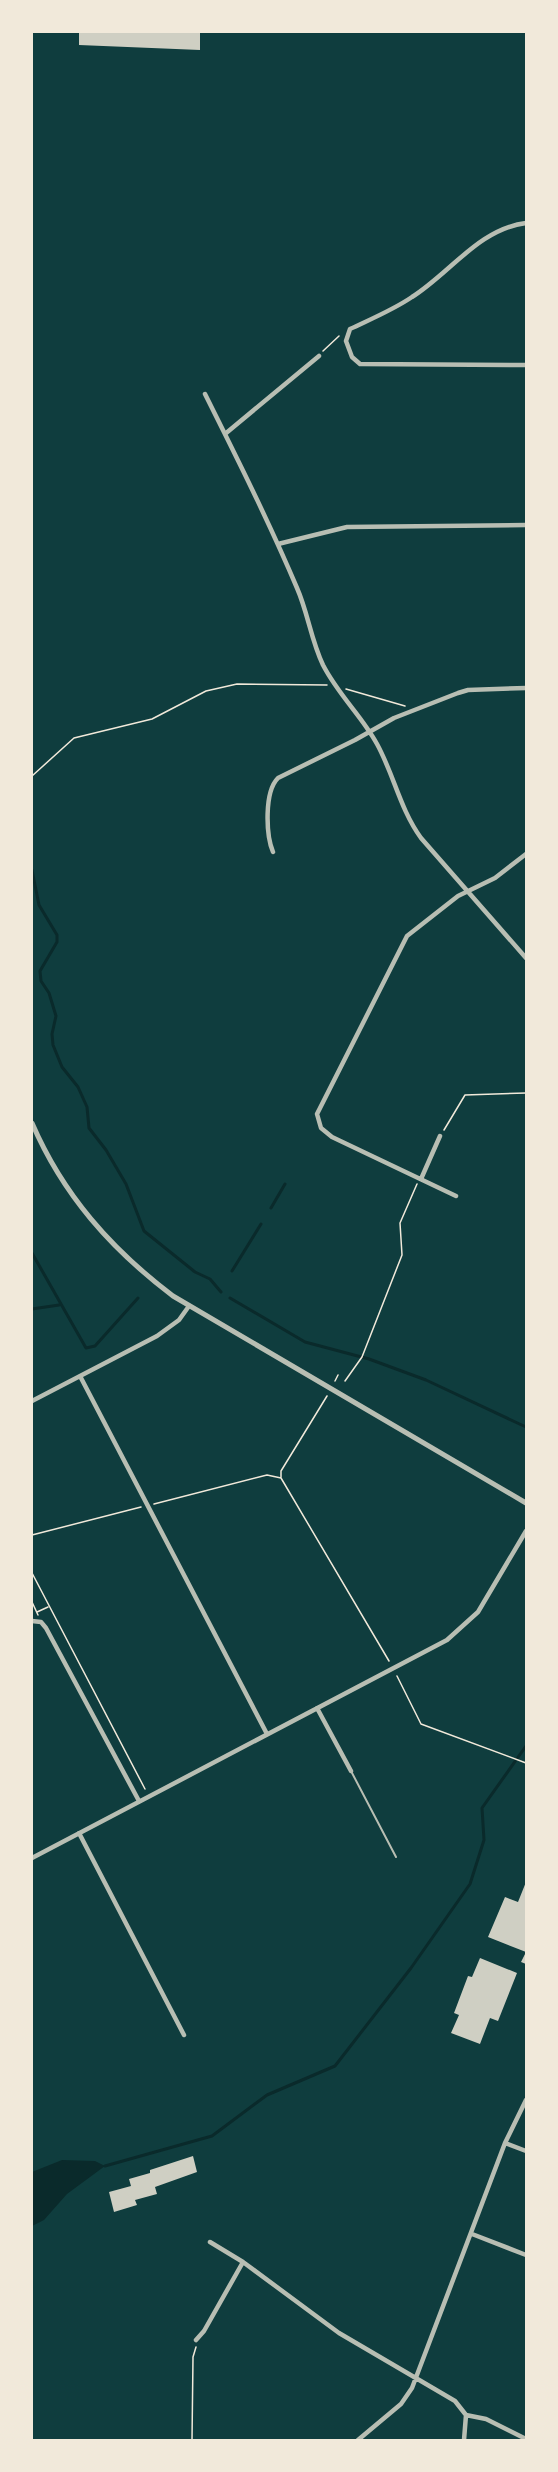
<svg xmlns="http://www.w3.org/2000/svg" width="558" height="2472" font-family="'Varela Round',sans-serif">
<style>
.water{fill:#0a2a2b}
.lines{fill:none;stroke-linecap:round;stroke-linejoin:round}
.stream{stroke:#0a2a2b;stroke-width:3}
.building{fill:#cfcfc3}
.path{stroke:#f1e9da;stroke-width:1.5}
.service{stroke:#b8beb3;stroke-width:2}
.minor{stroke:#b8beb3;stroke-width:4.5}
.tertiary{stroke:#b8beb3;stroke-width:5}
</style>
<rect width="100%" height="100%" fill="#0f3d3e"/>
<!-- water -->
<path class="water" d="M62,2160l33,1 10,5 -38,28 -23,26 -12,6v-54z"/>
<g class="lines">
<!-- stream -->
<path class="stream" d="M32,870l7,35 18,30v7l-17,29 1,10 8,12 7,23 -4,18 1,11 9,22 16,20 9,20 2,21 17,22 20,34 18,47 51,41 15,7 11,13
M271,1208l14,-24
M32,1253l54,95 9,-2 43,-48
M232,1271l29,-47
M230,1298l75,44 64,17 57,21 100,47
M32,1309l27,-4
M105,2166l107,-30 55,-41 68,-29 76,-98 59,-84 14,-44 -2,-32 44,-62"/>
</g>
<!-- building -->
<path class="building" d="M79,32h121v18l-121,-5z
M526,1882v82l-5,-2 5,-10 -38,-15 17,-40 13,5z
M480,1958l37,15 -19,48 -8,-3 -10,26 -29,-11 8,-18 -5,-2 14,-37 4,1z
M193,2156l4,16 -42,15 2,7 -22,6 2,5 -23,7 -5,-20 22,-6 -2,-7 21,-6v-3z"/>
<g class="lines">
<!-- path -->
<path class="path" d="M323,351l16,-15
M346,689l59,17
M32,776l42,-38 78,-19 54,-28 31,-7 90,1
M444,1130l21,-35 61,-2
M335,1381l3,-6
M345,1381l17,-24 40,-102 -2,-32 17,-39
M281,1477v-6l46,-75
M154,1504l113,-29 14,3 108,183
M32,1535l109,-28
M32,1573l113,216
M32,1602l6,13
M37,1612l11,-5
M397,1676l24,48 105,39
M192,2440l1,-83 3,-10"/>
<!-- service -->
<path class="service" d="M351,1771l45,86"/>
<!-- minor -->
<path class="minor" d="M526,223c-47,6 -76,50 -114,74 -19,13 -41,22 -62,32l-4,12 6,16 8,7 166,1
M205,394c32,64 64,128 92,194 11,25 14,52 26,77 16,31 39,51 54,79 17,31 23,65 44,94l105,120
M225,434l94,-78
M278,544l69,-17 179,-2
M273,852c-7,-17 -9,-60 5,-74l77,-38 39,-22 64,-25 10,-3 58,-2
M421,1179l19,-43
M456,1196l-124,-59 -11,-9 -4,-14 90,-178 51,-40 37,-18 31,-24
M80,1376l187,358
M32,1401l125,-65 22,-16 10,-14
M32,1621l9,1 5,6 93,173
M317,1708l34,63
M79,1833l105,202
M32,1858l415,-218 31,-28 48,-81
M505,2143l21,8
M472,2234l54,21
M210,2242l33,20 96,71 116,68 11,14 -2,25
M196,2340l8,-9 39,-69
M466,2415l20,4 40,20
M358,2440l43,-36 11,-16 93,-245 21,-43"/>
<!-- tertiary -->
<path class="tertiary" d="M32,1123c31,72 79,126 141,173l353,207"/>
</g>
<!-- border -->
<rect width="558" height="2472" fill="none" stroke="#f1e9da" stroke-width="66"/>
</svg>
